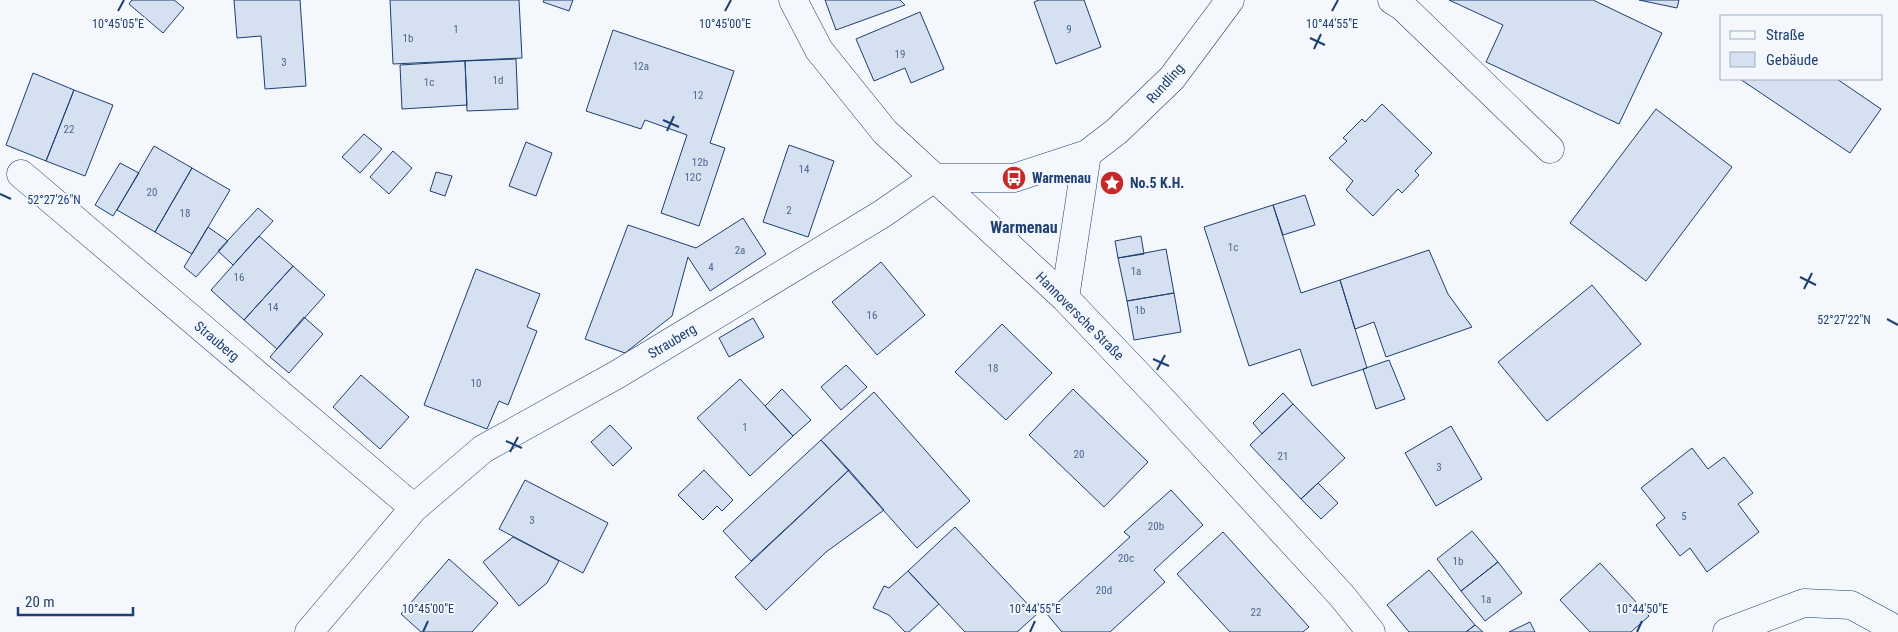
<svg xmlns="http://www.w3.org/2000/svg" width="1898" height="632" font-family="'Roboto Condensed',sans-serif">
<style>
.building{fill:#d5e0f0;stroke:#1d3f73}
.lines{fill:none;stroke-linecap:round;stroke-linejoin:round}
.minor-casing{stroke:#1d3f73;stroke-width:29}
.minor{stroke:#f4f7fb;stroke-width:28}
.ticks{fill:none;stroke:#1d3f73;stroke-width:2}
.labels{text-anchor:middle;dominant-baseline:central;stroke-width:4;stroke-linejoin:round;paint-order:stroke}
.number-label{font-size:11px;fill:#4b6792}
.street-label{font-size:14px;fill:#1d3f73;stroke:#f4f7fb}
.poi-label{font-size:14px;font-weight:bold;fill:#1d3f73;stroke:#f4f7fb;text-anchor:start}
.quarter-label{font-size:16px;font-weight:bold;fill:#1d3f73;stroke:#f4f7fb}
.ticks-label{font-size:12px;text-anchor:middle;fill:#1d3f73;stroke:#f4f7fb;stroke-width:4;stroke-linejoin:round;paint-order:stroke}
</style>
<rect width="100%" height="100%" fill="#f4f7fb"/>
<!-- building -->
<path class="building" d="M132,0h42l10,8 -21,25 -34,-29z
M234,0h66l6,86 -41,3 -4,-53 -24,2z
M390,0h129l3,58 -129,6z
M544,0h29l-4,11 -26,-9z
M825,0h75l5,5 -69,25z
M1039,0h45l17,47 -45,17 -22,-62z
M1449,0h144l69,33 -43,91 -133,-62 17,-37z
M1639,0h40l-2,8z
M920,12l24,57 -33,14 -6,-15 -31,13 -18,-42z
M613,30l121,41 -24,72 15,5 -26,78 -38,-13 26,-78 -42,-15 -4,9 -55,-18z
M516,59l2,50 -51,2 -2,-50z
M465,61l2,44 -65,4 -2,-44z
M33,73l41,17 -28,71 -40,-16z
M1740,79h97l44,30 -31,44z
M74,90l39,15 -28,71 -39,-15z
M1382,104l50,49 -17,18 4,4 -17,18 -4,-4 -25,27 -27,-26 7,-9 -24,-23 18,-17 -4,-3 19,-19 3,3z
M1656,109l76,58 -86,114 -76,-58z
M364,134l18,15 -22,24 -18,-16z
M526,142l26,11 -16,43 -27,-10z
M789,145l45,16 -26,76 -45,-15z
M154,146l38,22 -37,64 -38,-22z
M393,151l19,17 -23,26 -19,-17z
M120,163l19,10 -26,43 -18,-11z
M192,168l38,22 -38,64 -37,-22z
M436,172l16,4 -7,20 -15,-5z
M1305,195l10,30 -32,10 -10,-30z
M1273,205l28,88 39,-13 27,88 -55,18 -12,-37 -51,17 -45,-139z
M258,208l15,13 -40,44 -15,-14z
M743,218l23,36 -56,37 -22,-34 -16,59 -47,37 -40,-14 43,-114 68,23z
M208,227l20,14 -32,36 -12,-10z
M259,236l34,30 -49,54 -33,-30z
M1141,236l3,18 -26,4 -3,-17z
M1166,249l8,44 -47,8 -9,-43z
M1429,250l19,44 24,33 -86,30 -12,-35 -19,7 -15,-49z
M881,262l44,53 -48,40 -45,-53z
M293,266l32,29 -48,54 -33,-29z
M476,269l64,25 -13,33 10,4 -29,74 -9,-4 -12,28 -63,-24z
M1592,285l49,59 -94,77 -49,-59z
M1174,293l7,39 -47,8 -7,-39z
M304,317l19,17 -34,39 -19,-16z
M753,318l11,19 -35,20 -10,-19z
M1002,324l50,49 -46,47 -51,-48z
M1389,360l16,39 -29,10 -13,-40z
M846,365l21,22 -26,23 -20,-23z
M361,375l48,42 -29,32 -47,-42z
M740,379l53,57 -43,40 -53,-58z
M782,389l29,31 -18,16 -28,-30z
M1073,389l75,73 -44,45 -75,-72z
M874,392l96,109 -53,47 -96,-108z
M1283,393l10,11 -31,30 -9,-11z
M1293,404l52,54 -44,41 -51,-54z
M610,425l22,23 -19,18 -22,-24z
M1451,426l31,53 -46,27 -31,-53z
M821,440l28,30 -98,91 -28,-30z
M1692,448l16,21 16,-12 29,36 -15,11 21,28 -52,40 -17,-24 -10,8 -24,-31 9,-7 -24,-30z
M704,470l29,30 -11,11 -5,-5 -14,14 -25,-25z
M849,470l35,40 -58,42 -60,58 -31,-33z
M525,480l83,43 -25,50 -84,-44z
M1318,483l20,20 -17,16 -20,-20z
M1171,490l32,35 -49,45 11,12 -55,50h-48l-16,-19 84,-76 -6,-5z
M955,527l82,87 -20,18h-52l-57,-61z
M1472,531l26,31 -37,29 -24,-32z
M1223,532l86,95 -6,5h-73l-53,-58z
M513,537l46,24 -12,22 -28,23 -36,-44z
M449,559l49,44 -26,29h-51l-20,-18z
M1498,562l24,31 -37,28 -24,-30z
M1600,563l49,53 -18,16h-41l-30,-32z
M1429,570l46,55 -9,7h-57l-22,-27z
M908,571l31,33 -30,28h-4l-16,-17 -16,-7 11,-22 5,2z
M1530,622l5,10h-26z
M1475,625l8,7h-17z"/>
<g class="lines">
<!-- minor casing -->
<g class="minor-casing">
<path id="minor" d="M793,0l26,50 66,82 180,166 99,104 178,194 29,36
M1392,0l11,7 147,142
M21,174l393,334
M1065,298l22,-144
M309,632l105,-124 69,-59 135,-75 264,-160 52,-36h80l73,-24 30,-23 55,-53 58,-78
M1727,632l77,-29 47,2 37,20 8,7"/>
</g>
<!-- minor -->
<use href="#minor" class="minor"/>
</g>
<!-- ticks -->
<path class="ticks" d="M118,11l6,-11M725,11l6,-11M1332,11l6,-11M1310,38l15,7M1314,49l7,-15M663,120l16,7M667,131l7,-15M0,194l11,5M1800,277l16,8M1804,289l8,-16M1887,319l11,6M1153,359l16,7M1157,370l8,-15M506,441l16,7M510,452l8,-15M423,632l5,-11M1030,632l5,-11M1637,632l5,-11"/>
<!-- icons -->
<defs>
<g id="bus-disc" transform="scale(1.25)"><circle r="9.5" fill="#c62828" stroke="#f4f7fb"/><path d="M-5-6H5V4H4V6H2V4H-2V6H-4V4H-5ZM-3.5-4V0h7V-4ZM-3.5 1.2v1.5H-2V1.2ZM2 1.2v1.5H3.5V1.2Z" fill="#fff"/></g>
<g id="sight-disc" transform="scale(1.25)"><circle r="9.5" fill="#c62828" stroke="#f4f7fb"/><path d="M0-6L1.8-2.2L6-1.7L2.9 1.2L3.7 5.4L0 3.3L-3.7 5.4L-2.9 1.2L-6-1.7L-1.8-2.2Z" fill="#fff"/></g>
</defs>
<g fill-rule="evenodd">
<use href="#bus-disc" x="1014" y="178"/>
<use href="#sight-disc" x="1112" y="183"/>
</g>
<g class="labels">
<!-- number labels -->
<g class="number-label">
<text x="456" y="29">1</text>
<text x="1069" y="29">9</text>
<text x="408" y="38">1b</text>
<text x="900" y="54">19</text>
<text x="284" y="62">3</text>
<text x="641" y="66">12a</text>
<text x="498" y="80">1d</text>
<text x="429" y="82">1c</text>
<text x="698" y="95">12</text>
<text x="69" y="129">22</text>
<text x="700" y="162">12b</text>
<text x="804" y="169">14</text>
<text x="693" y="177">12C</text>
<text x="152" y="192">20</text>
<text x="789" y="210">2</text>
<text x="185" y="213">18</text>
<text x="1233" y="247">1c</text>
<text x="740" y="250">2a</text>
<text x="711" y="267">4</text>
<text x="1136" y="271">1a</text>
<text x="239" y="277">16</text>
<text x="273" y="307">14</text>
<text x="1140" y="310">1b</text>
<text x="872" y="315">16</text>
<text x="993" y="368">18</text>
<text x="476" y="383">10</text>
<text x="745" y="427">1</text>
<text x="1079" y="454">20</text>
<text x="1283" y="456">21</text>
<text x="1439" y="467">3</text>
<text x="1684" y="516">5</text>
<text x="532" y="520">3</text>
<text x="1156" y="526">20b</text>
<text x="1126" y="558">20c</text>
<text x="1458" y="561">1b</text>
<text x="1104" y="590">20d</text>
<text x="1486" y="599">1a</text>
<text x="1256" y="612">22</text>
</g>
<!-- street labels -->
<g class="street-label">
<text transform="translate(1165 83) rotate(-48)">Rundling</text>
<text transform="translate(1080 316) rotate(45)">Hannoversche Straße</text>
<text transform="translate(217 341) rotate(40)">Strauberg</text>
<text transform="translate(672 341) rotate(-31)">Strauberg</text>
</g>
<!-- poi labels -->
<g class="poi-label">
<text x="1032" y="178">Warmenau</text>
<text x="1130" y="183">No.5 K.H.</text>
</g>
<!-- quarter labels -->
<g class="quarter-label">
<text x="1024" y="227">Warmenau</text>
</g>
</g>
<g class="ticks-label">
<text x="118" y="28">10°45'05"E</text>
<text x="725" y="28">10°45'00"E</text>
<text x="1332" y="28">10°44'55"E</text>
<text x="54" y="204">52°27'26"N</text>
<text x="1844" y="324">52°27'22"N</text>
<text x="428" y="613">10°45'00"E</text>
<text x="1035" y="613">10°44'55"E</text>
<text x="1642" y="613">10°44'50"E</text>
</g>
<!-- legend -->
<rect x="1720" y="15" width="162" height="65" fill="#f4f7fb" stroke="#9eadc5"/>
<rect x="1730" y="31" width="25" height="8" fill="#f4f7fb" stroke="#9eadc5"/>
<text x="1766" y="40" font-size="15" fill="#1d3f73">Straße</text>
<rect x="1730" y="52" width="25" height="15" fill="#d5e0f0" stroke="#9eadc5"/>
<text x="1766" y="65" font-size="15" fill="#1d3f73">Gebäude</text>
<!-- scale -->
<path d="M18 607v8h115v-8" fill="none" stroke="#1d3f73" stroke-width="2.5"/>
<text x="25" y="607" font-size="15" fill="#1d3f73" stroke="#f4f7fb" stroke-width="4" paint-order="stroke">20 m</text>
</svg>
